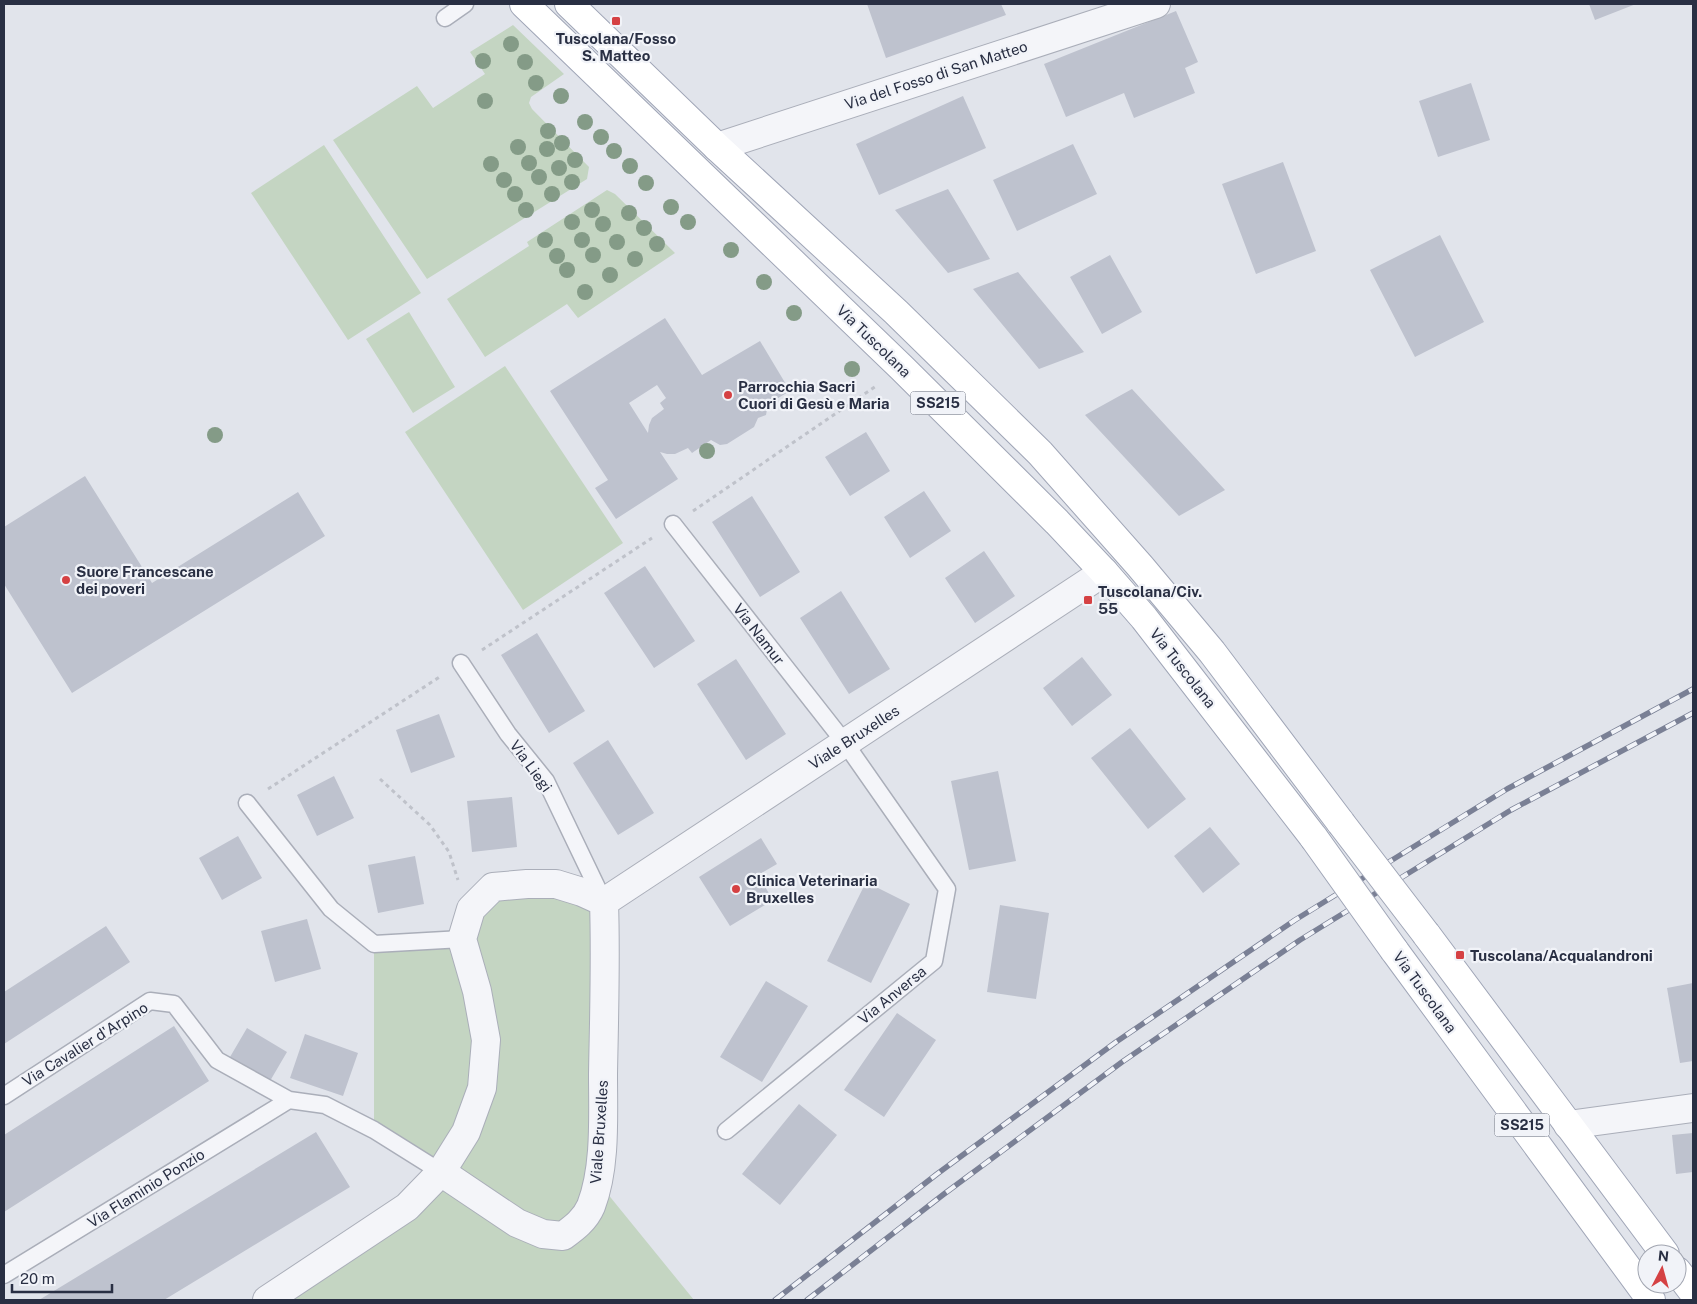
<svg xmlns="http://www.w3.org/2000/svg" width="1697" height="1304" font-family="'Public Sans',sans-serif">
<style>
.green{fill:#c4d5c2}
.building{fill:#bec2ce;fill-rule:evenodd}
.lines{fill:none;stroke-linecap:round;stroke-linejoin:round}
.service-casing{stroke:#aaaeb9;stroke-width:19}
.minor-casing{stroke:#aaaeb9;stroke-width:30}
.primary-casing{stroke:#a0a6b7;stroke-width:30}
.path{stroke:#bfc2ca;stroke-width:3;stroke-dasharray:4 4;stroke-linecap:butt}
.service{stroke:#f4f5f9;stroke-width:16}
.minor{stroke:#f4f5f9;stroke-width:28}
.primary{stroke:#fff;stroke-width:28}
.rail-casing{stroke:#7a8095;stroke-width:5.5}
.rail{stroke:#f1f3f8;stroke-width:4;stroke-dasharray:11;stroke-linecap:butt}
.primary-bridge-casing{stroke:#a0a6b7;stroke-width:30;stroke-linecap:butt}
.primary-bridge{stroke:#fff;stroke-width:28}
.tree{fill:#849b87}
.poi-dot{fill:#d54143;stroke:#f1f3f8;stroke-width:2}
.labels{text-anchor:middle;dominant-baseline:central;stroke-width:4.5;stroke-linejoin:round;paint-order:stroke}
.shield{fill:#f1f3f8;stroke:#656a79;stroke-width:1}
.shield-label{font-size:14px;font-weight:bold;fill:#292f43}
.poi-label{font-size:15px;font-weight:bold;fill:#292f43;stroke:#f1f3f8;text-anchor:start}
.street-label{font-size:15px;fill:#292f43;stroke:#f1f3f8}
</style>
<rect width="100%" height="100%" fill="#e1e4eb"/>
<!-- green -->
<path class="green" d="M513,25l51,49 -33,23 -2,6 3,6 57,58 -2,12 -160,100 -94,-139 84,-54 16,22 52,-34 -15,-22z
M324,145l97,148 -73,47 -97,-147z
M607,190l8,4 60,59 -97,65 -11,-14 -82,53 -38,-58 82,-53 -2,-4z
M409,312l46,75 -42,26 -47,-74z
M505,366l118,177 -100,67 -118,-178z
M493,887l111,15 -6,280 96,118h-427l174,-128 -67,-42v-186l88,-5z"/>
<!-- building -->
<path class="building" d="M867,4h134l5,11 -120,43z
M1589,4h47l-41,16z
M1176,11l22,51 -13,6 10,25 -61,25 -10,-25 -58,24 -22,-53z
M1471,83l19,57 -52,17 -19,-56z
M963,96l23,52 -107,47 -23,-51z
M1073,144l24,50 -80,37 -24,-51z
M1283,162l33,89 -60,23 -34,-90z
M948,189l42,70 -42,14 -53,-63z
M1440,235l44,87 -69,35 -45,-87z
M1110,255l32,57 -40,22 -32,-57z
M1018,272l66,80 -45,17 -66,-80z
M665,318l37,57 58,-34 30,50 -22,13 -2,11 -8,3 -4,9 -27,17 -7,1 -9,-5 -19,13 -4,-5 -13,6h-8l-7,-2 18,27 -62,40 -21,-31 13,-8 -58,-89zM657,385l9,13 -6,5 4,6 -12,9 -3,7 -1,8 -19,-30z
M1132,389l93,101 -46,26 -94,-101z
M866,432l24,39 -40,25 -25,-39z
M85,476l67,107 146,-91 27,44 -253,157 -68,-109v-57z
M924,491l27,40 -41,27 -26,-41z
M752,496l48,76 -40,25 -48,-75z
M984,551l31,45 -40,27 -30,-45z
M645,566l50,75 -41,27 -50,-75z
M841,591l49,78 -41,25 -49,-76z
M537,633l48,78 -36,22 -48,-78z
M1082,657l30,38 -40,31 -29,-38z
M736,659l50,75 -40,26 -49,-76z
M439,714l16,43 -44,16 -15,-43z
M1130,728l56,71 -38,30 -57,-71z
M608,740l46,73 -36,22 -45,-72z
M998,771l18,90 -47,9 -18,-89z
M334,776l20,42 -37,18 -20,-41z
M512,797l5,50 -45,5 -5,-51z
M1210,827l30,37 -37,29 -29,-37z
M238,836l24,42 -40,22 -23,-42z
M761,838l16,26 -19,11 15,25 -43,26 -31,-49z
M415,856l9,48 -46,9 -10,-48z
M866,882l44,22 -39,79 -44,-22z
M1000,905l49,8 -13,86 -49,-7z
M307,919l14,50 -46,13 -14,-51z
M106,926l24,36 -126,82v-52z
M766,981l42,25 -46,76 -42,-25z
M1693,983v78l-13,2 -13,-75z
M897,1013l39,27 -52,77 -40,-27z
M174,1026l35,55 -205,131v-77z
M247,1028l40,24 -17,29 -40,-24z
M305,1034l53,19 -15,43 -53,-18z
M799,1104l38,31 -57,70 -38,-31z
M316,1132l34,55 -186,113h-125z
M1693,1133v39l-17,2 -4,-39z"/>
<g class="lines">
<!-- service casing -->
<g class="service-casing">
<path id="service" d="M445,18l20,-14
M673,524l172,219 102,146 -13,72 -208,170
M461,663l47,71 38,47 58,121
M247,803l84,106 43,35 88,-5
M4,1096l146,-95 24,3 43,56 72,40 36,5 49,25 67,42
M4,1275l285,-175"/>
</g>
<!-- minor casing -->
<g class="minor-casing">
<path id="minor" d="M717,147l439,-143
M604,902l500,-330
M1568,1125l125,-17
M441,1172l76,51 26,11 20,2c11,-8 22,-16 28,-30 15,-39 12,-90 12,-132 1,-57 3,-115 1,-172
M267,1300l140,-93 34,-35 25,-40 16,-44 4,-48 -9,-49 -15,-52 9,-30 22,-22 34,-3h29l26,8 22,10"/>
</g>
<!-- primary casing -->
<g class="primary-casing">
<path id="primary" d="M524,4l378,364 155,154 47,50 40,46 170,220
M569,4l148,143 179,165 144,141 100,113 72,86 129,171
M1426,934l239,320
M1394,950l257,350
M1677,1271l16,21"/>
</g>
<!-- path -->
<path class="path" d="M693,511l183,-125
M482,650l170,-112
M380,779l50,46 19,27 9,28
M268,789l173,-113"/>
<!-- service -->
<use href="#service" class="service"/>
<!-- minor -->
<use href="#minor" class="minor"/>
<!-- primary -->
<use href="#primary" class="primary"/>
<!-- rail casing -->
<g class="rail-casing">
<path id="rail" d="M775,1300l162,-126 179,-132 179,-122 212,-131 186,-100
M807,1300l137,-106 178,-132 178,-122 211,-130 182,-97"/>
</g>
<!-- rail -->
<use href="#rail" class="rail"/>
<!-- primary-bridge casing -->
<g class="primary-bridge-casing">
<path id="primary-bridge" d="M1341,823l85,111
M1314,838l80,112"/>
</g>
<!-- primary-bridge -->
<use href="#primary-bridge" class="primary-bridge"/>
</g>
<!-- trees -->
<g class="tree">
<circle cx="511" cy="44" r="8"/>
<circle cx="483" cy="61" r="8"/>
<circle cx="525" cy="62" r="8"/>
<circle cx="536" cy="83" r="8"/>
<circle cx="561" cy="96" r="8"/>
<circle cx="485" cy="101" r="8"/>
<circle cx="585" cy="122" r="8"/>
<circle cx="548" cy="131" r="8"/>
<circle cx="601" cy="137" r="8"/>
<circle cx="562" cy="143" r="8"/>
<circle cx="518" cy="147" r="8"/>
<circle cx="547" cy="149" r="8"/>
<circle cx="614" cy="151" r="8"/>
<circle cx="575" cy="160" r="8"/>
<circle cx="529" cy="163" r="8"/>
<circle cx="491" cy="164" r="8"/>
<circle cx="630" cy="166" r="8"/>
<circle cx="559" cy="168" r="8"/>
<circle cx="539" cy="177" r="8"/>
<circle cx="504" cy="180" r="8"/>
<circle cx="572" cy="182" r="8"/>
<circle cx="646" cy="183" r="8"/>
<circle cx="515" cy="194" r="8"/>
<circle cx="552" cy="194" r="8"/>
<circle cx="671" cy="207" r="8"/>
<circle cx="526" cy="210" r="8"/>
<circle cx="592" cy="210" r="8"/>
<circle cx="629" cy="213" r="8"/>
<circle cx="572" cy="222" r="8"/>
<circle cx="688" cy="222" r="8"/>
<circle cx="603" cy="224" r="8"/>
<circle cx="644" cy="228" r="8"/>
<circle cx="545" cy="240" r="8"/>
<circle cx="582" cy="240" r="8"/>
<circle cx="617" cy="242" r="8"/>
<circle cx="657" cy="244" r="8"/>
<circle cx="731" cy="250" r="8"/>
<circle cx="593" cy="255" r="8"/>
<circle cx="557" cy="256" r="8"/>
<circle cx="635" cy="259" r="8"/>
<circle cx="567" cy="270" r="8"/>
<circle cx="610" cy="275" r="8"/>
<circle cx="764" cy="282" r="8"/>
<circle cx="585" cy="292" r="8"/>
<circle cx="794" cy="313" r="8"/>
<circle cx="852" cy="369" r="8"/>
<circle cx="215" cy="435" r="8"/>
<circle cx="707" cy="451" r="8"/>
</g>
<!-- markers -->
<g class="poi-dot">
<rect x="611" y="16" width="10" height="10" rx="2.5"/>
<circle cx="728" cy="395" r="5"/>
<circle cx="66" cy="580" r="5"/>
<rect x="1083" y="595" width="10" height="10" rx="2.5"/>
<circle cx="736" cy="889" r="5"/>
<rect x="1455" y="950" width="10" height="10" rx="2.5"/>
</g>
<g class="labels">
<!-- shield labels -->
<g class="shield">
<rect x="910.5" y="391.5" width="55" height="23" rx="4"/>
<rect x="1494.5" y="1113.5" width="55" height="23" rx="4"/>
</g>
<g class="shield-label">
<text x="938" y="403">SS215</text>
<text x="1522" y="1125">SS215</text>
</g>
<!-- poi labels -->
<g class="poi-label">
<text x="616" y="38" text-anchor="middle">Tuscolana/Fosso<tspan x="616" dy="17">S. Matteo</tspan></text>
<text x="738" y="386">Parrocchia Sacri<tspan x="738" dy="17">Cuori di Gesù e Maria</tspan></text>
<text x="76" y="571">Suore Francescane<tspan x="76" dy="17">dei poveri</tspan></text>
<text x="1098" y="591">Tuscolana/Civ.<tspan x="1098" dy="17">55</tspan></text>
<text x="746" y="880">Clinica Veterinaria<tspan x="746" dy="17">Bruxelles</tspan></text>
<text x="1470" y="955">Tuscolana/Acqualandroni</text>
</g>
<!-- street labels -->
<g class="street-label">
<text transform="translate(936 75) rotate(-18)">Via del Fosso di San Matteo</text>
<text transform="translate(874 341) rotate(44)">Via Tuscolana</text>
<text transform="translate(759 634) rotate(52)">Via Namur</text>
<text transform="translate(1183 668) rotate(52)">Via Tuscolana</text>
<text transform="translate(854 737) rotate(-33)">Viale Bruxelles</text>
<text transform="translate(531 766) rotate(54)">Via Liegi</text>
<text transform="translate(1425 992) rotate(54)">Via Tuscolana</text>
<text transform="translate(892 995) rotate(-39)">Via Anversa</text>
<text transform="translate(85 1044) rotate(-32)">Via Cavalier d'Arpino</text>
<text transform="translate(599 1132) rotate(-86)">Viale Bruxelles</text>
<text transform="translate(146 1188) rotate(-32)">Via Flaminio Ponzio</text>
</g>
</g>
<!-- border -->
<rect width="1697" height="1304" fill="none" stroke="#292f43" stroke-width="10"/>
<!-- north arrow -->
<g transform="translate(1662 1269) rotate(6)"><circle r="24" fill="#f1f3f8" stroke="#a1a5b0"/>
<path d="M0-4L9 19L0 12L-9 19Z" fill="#d54143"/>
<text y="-8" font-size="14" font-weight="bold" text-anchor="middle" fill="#292f43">N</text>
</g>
<!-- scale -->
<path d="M12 1284v8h100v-8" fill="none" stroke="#292f43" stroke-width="2.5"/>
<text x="20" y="1284" font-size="15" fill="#292f43" stroke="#f1f3f8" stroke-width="4" paint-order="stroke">20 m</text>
</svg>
